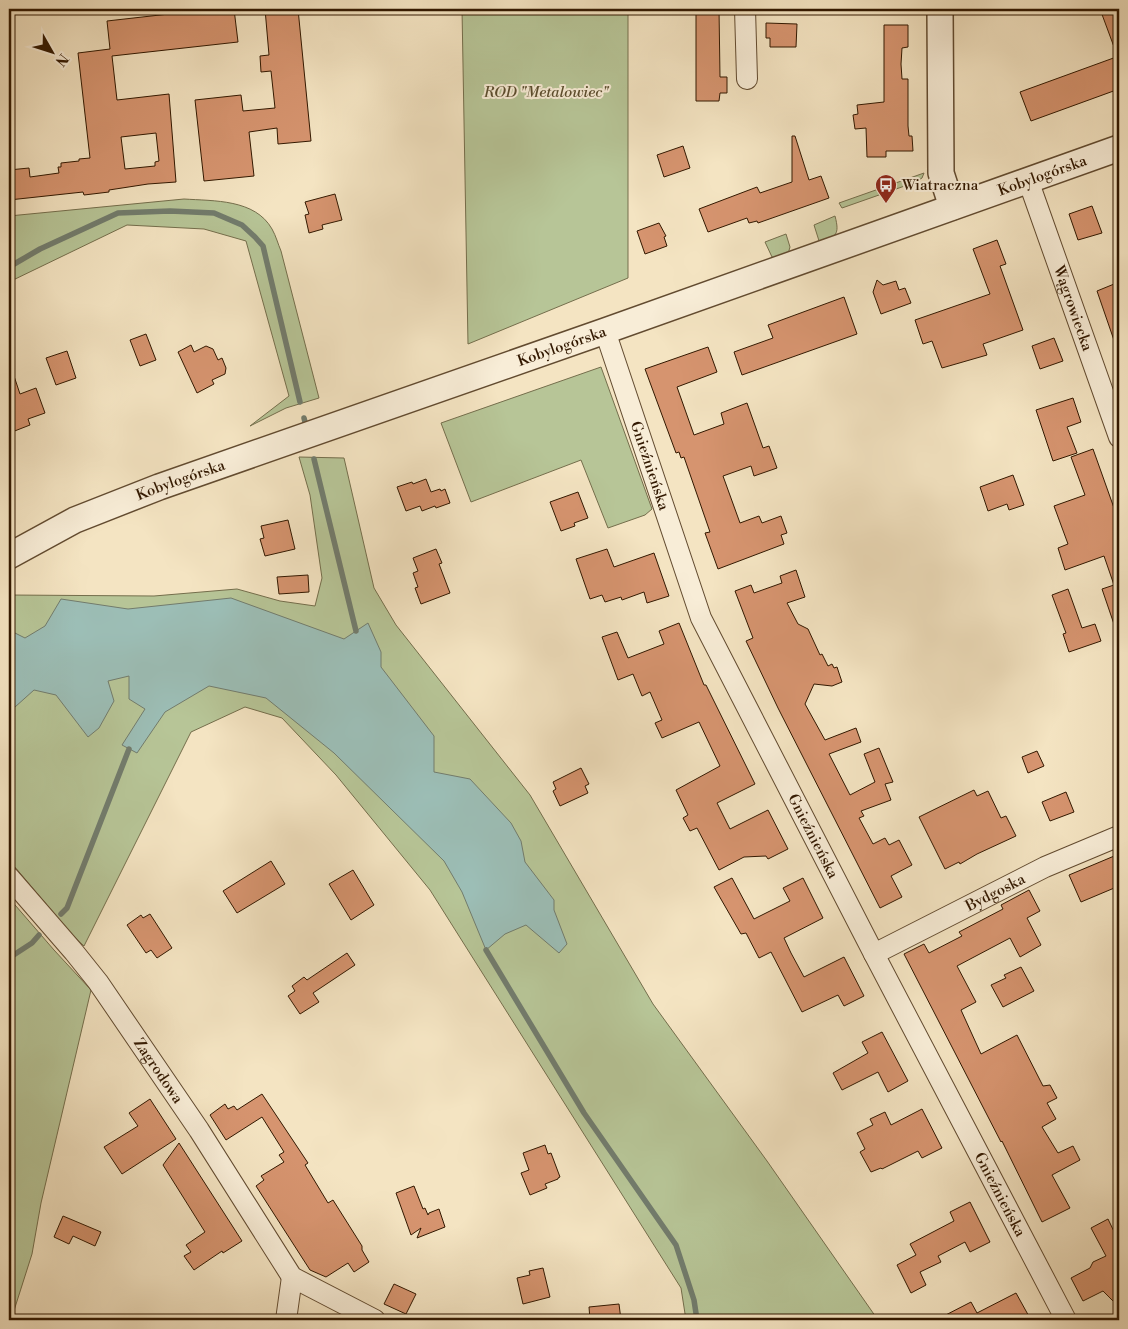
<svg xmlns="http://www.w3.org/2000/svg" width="1128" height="1329" font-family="'Libre Bodoni',serif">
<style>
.green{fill:#b7c597;stroke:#746e4c}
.water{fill:#9cbeb6;stroke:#727c6d}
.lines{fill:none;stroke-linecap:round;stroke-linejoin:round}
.stream{stroke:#727c6d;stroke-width:5.5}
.building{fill:#d6946f;stroke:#321800;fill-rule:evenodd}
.minor-casing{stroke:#624b30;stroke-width:22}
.tertiary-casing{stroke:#624b30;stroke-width:28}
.minor{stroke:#f8edd7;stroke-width:20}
.tertiary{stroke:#f8edd7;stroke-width:25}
.labels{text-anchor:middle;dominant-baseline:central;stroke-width:4;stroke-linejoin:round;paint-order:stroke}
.park-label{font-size:15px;font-style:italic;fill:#5a4c2d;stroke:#f8edd7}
.street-label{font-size:15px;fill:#321800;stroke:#f8edd7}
.poi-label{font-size:15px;fill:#321800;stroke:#f8edd7;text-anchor:start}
</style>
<rect width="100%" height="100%" fill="#f4e4c2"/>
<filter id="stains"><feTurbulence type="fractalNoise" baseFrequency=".004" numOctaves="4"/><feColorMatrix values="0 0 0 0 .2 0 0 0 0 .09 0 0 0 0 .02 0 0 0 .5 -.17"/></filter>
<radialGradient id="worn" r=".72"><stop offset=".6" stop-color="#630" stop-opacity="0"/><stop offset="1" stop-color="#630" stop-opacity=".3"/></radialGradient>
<!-- green -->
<path class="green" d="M462,9h166v269l-160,66z
M924,173l-2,5 -6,4 -74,26 -3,-5z
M184,199c30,2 71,0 88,30 4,7 6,15 9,22l38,147 -33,10 -36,18 39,-30 -43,-155 -42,-12 -77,-4 -118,57v-66z
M835,216c5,19 1,20 -15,28l-6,-19z
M786,234l4,13 -2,7 -13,4 -3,-1 -7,-15z
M601,367l51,142 -7,6 -37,13 -27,-68 -110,42 -30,-79z
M299,457l45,1 30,130 22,37 134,170 123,209 114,157 111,159h-192l-5,-32 -251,-398 -94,-115 -54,-57 -37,-11 -54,25 -107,214 -11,-10 -64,-76v-265l145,1 83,-7 43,12 35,5 7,-28 -12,-83z
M9,898l45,52 37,40 -50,213 -9,51 -21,66h-2z"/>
<!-- water -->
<path class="water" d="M231,598l113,41 24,-16 13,29v15l53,69v36l36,7 41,44 10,18 4,21 29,38v10l13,34 -8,9 -33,-28 -21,9 -19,16 -24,-58 -18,-31 -110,-108 -68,-55 -57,-12 -44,26 -28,41 -15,-8 23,-36 -16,-10v-23l-21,5 6,20 -15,27 -11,9 -32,-42 -22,-5 -19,17 -6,1v-78l16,8 20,-12 16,-27 67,10z"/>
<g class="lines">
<!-- stream -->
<path class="stream" d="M9,267l31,-18 78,-36 52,-2 44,2 28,12 13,12 8,9 37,156
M304,418l1,4
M314,459l42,172
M61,914l6,-6 62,-159
M486,950l98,163 92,132 18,55 3,20
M9,958l23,-15 7,-8"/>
</g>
<!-- building -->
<path class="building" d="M213,9h21l4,33 -126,14 5,44 52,-6 7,88 -28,2 -39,6v2l-25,3 -1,-3 -74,8v-30l20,-2 1,9 29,-4 -1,-6h3v-4l18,-2v-2l11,-1 -12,-105 32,-4 -3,-28zM156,133l3,28 -4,1v4l-30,3 -4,-32z
M265,9h33l13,132 -33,3 -1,-16 -28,4 5,44 -50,5 -9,-81 46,-5 2,16 32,-3 -4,-37 -10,1 -1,-16 9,-1z
M696,9h23l1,68h7v16h-7l-1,8h-23z
M1100,9h19v46h-2z
M766,23l31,1 -1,23h-26v-9h-4z
M884,25h24v22l-6,1 -1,16 1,15h6v47l1,10h3l1,15h-27v6h-19l-1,-29 -11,1 -2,-14 5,-1 -1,-9 27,-3z
M1119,56v33l-88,32 -11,-29z
M792,136h3l14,44 12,-4 8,22 -71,25 -1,-2 -8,2 -2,-5 -39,14 -9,-23 58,-22 3,6 32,-11z
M683,146l7,22 -26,9 -7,-22z
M335,194l7,26 -20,5 1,4 -14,4 -4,-18 4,-1 -4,-12z
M1092,206l10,27 -24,7 -9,-26z
M659,223l7,13 -2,1 3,9 -22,8 -8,-23z
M997,240l9,24 -6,2 23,64 -40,14 4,11 -45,13 -10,-27 -9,3 -8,-24 75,-26 -17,-45z
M877,280l6,5 13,-4 3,9 6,-2 6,15 -30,11 -8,-22z
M1119,282v67h-2l-20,-58z
M844,297l13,37 -115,41 -8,-23 39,-14 -5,-13z
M146,334l10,26 -16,6 -10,-26z
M1054,338l9,23 -23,8 -8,-23z
M191,345l3,7 12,-6 7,3 5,11 4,-2 4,10 -1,6 -13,6 2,4 -17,9 -19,-41z
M708,347l9,25 -40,15 17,48 30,-11 -3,-11 26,-10 16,45 6,-2 8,22 -23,8 -3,-10 -28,10 17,47 19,-7 3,7 19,-7 6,17 -6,2 3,9 -66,25 -13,-36 5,-1 -26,-75 -3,1 -2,-6 -3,1 -31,-84z
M67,351l9,27 -20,7 -10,-27z
M11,367l9,27 16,-6 9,25 -17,6 2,6 -18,7 -3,-9v-55z
M1073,398l8,24 -14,5 10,26 -24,8 -17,-51z
M1093,449l26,73v111h-2l-15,-44 12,-4 -10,-29 -39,14 -7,-22 10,-4 -14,-38 31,-11 -14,-38z
M1013,475l11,30 -15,5 -2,-6 -19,7 -8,-24z
M426,479l5,13 9,-3 1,2 4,-2 5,14 -14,5 -1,-2 -13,5 -2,-5 -14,5 -9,-24 15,-5 1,2z
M578,492l10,26 -14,5 1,3 -14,5 -11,-29z
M288,520l7,29 -30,7 -5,-17 4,-1 -3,-12z
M436,549l6,14 -3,1 11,29 -29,11 -6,-16 3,-1 -5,-14 5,-2 -5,-13z
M607,549l7,18 40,-14 15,43 -22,7 -3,-11 -22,8 -1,-3 -16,5 -3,-7 -12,4 -14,-40z
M796,570l9,27 -18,6 11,21 10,5 12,26 2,-1 6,12 4,-2 2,4 3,-1 5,15 -10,4 -18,-2 -9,20 20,36 31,-12 5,14 -32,12 21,41 25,-13 -11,-28 15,-6 14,34 -8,2 6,16 -30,11 3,5 -5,2 14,26 12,-6 4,7 10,-5 13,25 -21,11 11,21 -22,11 -102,-200 -32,-67 7,-3 -18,-47 16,-6 3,8 28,-10 -2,-7z
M308,575l1,17 -30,2 -2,-17z
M1068,589l14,39 13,-4 6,17 -32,11 -6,-18 3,-1 -14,-38z
M679,623l25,62h2l49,99 -38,19 13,26 38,-19 20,39 -20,10 -2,-3 -22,1 -25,13 -22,-42 -7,3 -7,-13 5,-3 -12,-25 44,-24 -21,-44 -37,16 -7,-15 7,-3 -12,-28 -8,4 -9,-22 -15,6 -16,-43 15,-5 11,26 36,-14 -5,-13z
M1037,751l7,15 -16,7 -6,-16z
M581,768l8,16 -4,2 3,7 -28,13 -7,-15 3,-2 -3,-7z
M974,790l3,6 11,-5 13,27 5,-2 10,20 -39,18 -17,10 -1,-2 -14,7 -26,-52z
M1066,792l8,20 -24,9 -8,-19z
M1119,854v32l-38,16 -12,-27z
M271,861l14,23 -48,29 -14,-22z
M353,870l21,35 -23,15 -22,-36z
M732,878l22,41 36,-18 -7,-13 20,-10 20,40 -39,20 7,15 13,24 40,-20 20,39 -20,10 -6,-11 -36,17 -31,-60 -12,6 -13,-25 -5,1 -27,-47z
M1029,890l11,21 -13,7 14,27 -21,12 -10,-19 -53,28 19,36 -15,8 20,44 36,-19 26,51 7,-1 7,13 -10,5 9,16 -14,8 16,26 15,-7 7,14 -28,15 18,33 -28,14 -40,-81 -1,1 -97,-188 20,-10 5,9 33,-17 -3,-4 44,-23 -2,-4z
M150,914l22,34 -15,10 -6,-8 -5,3 -19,-28 14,-10 2,3z
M347,953l8,12 -42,28 6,9 -19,12 -12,-18 7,-5 -3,-5 12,-9 3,3z
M1021,967l13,24 -31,16 -12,-22 15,-7 -2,-3z
M882,1032l26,49 -20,11 -10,-20 -36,18 -9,-17 35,-20 -6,-11z
M262,1094l46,69 -3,2 23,38 5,-3 29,46v4l7,12 -15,10 -6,-9 -22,14 -16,-7 -54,-84 8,-6 -3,-4 23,-14 -5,-7 5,-3 -22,-35 -36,23 -16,-25 15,-11 3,5 6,-3 3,4z
M150,1099l26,40 -54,35 -18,-27 34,-21 -9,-13z
M922,1109l20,39 -20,10 -4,-7 -36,18 -1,-1 -10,4 -11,-20 5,-3 -8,-16 16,-8 -3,-6 15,-7 6,13z
M179,1143l63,98 -19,12 -1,-2 -28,19 -10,-14 7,-4 -5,-7 19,-13 -42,-67z
M545,1145l3,9 3,-1 9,24 -2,1v1l-13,5 2,4 -17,7 -9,-22 8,-3 -6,-17z
M414,1186l9,23 2,-1 3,7 1,-2 10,-4 6,18 -28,11 4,-10 -10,7 -15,-42z
M970,1202l20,40 -20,10 -5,-10 -27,14 3,6 -21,10 6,13 -15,8 -14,-28 19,-10 -6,-11 44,-23 -4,-9z
M63,1216l38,16 -6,14 -22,-10 -4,8 -15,-7z
M1108,1219l11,23v65l-16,-16 -20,10 -12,-23 19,-10 3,-6 13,-6 -15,-28z
M543,1268l7,29 -27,7 -6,-26 13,-3 -1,-4z
M394,1284l22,10 -10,20 -22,-10z
M1016,1293l15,27h-95l35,-18 6,11z
M619,1304l2,16h-31l-1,-13z"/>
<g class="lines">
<!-- minor casing -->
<g class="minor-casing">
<g id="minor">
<path d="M745,9l2,70"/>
<path id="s1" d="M1028,180l91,257"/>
<path id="s2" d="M605,331l96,287 173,336 192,366"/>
<path id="s3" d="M9,877l65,75 24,30 101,148 93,147 83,43"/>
<path id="s4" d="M874,954l171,-87 74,-31"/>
<path d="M286,1320l6,-43"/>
</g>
</g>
<!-- tertiary casing -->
<g class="tertiary-casing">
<g id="tertiary">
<path d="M940,9l1,164 11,34"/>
<path id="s5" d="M9,556l66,-36 84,-33 446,-156 514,-183"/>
</g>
</g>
<!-- minor -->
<use href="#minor" class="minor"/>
<!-- tertiary -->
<use href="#tertiary" class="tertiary"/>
</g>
<!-- icons -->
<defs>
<g id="bus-pin" transform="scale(1.125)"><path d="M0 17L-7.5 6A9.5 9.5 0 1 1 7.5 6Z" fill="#8f2418" stroke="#f8edd7"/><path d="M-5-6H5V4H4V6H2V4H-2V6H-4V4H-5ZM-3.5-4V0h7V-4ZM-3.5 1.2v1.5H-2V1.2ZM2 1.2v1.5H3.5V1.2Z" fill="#fff"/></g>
</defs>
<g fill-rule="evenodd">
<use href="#bus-pin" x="886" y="185"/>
</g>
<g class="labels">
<!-- park labels -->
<g class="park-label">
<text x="546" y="92">ROD "Metalowiec"</text>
</g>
<!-- street labels -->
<g class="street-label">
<text stroke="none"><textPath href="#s5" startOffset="1102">Kobylogórska</textPath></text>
<text stroke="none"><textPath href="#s1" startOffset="136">Wągrowiecka</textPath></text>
<text stroke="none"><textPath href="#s5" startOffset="592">Kobylogórska</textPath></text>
<text stroke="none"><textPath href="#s2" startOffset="142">Gnieźnieńska</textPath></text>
<text stroke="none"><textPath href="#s5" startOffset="188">Kobylogórska</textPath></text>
<text stroke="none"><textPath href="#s2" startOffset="548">Gnieźnieńska</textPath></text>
<text stroke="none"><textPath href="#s4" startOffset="136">Bydgoska</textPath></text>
<text stroke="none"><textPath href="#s3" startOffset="245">Zagrodowa</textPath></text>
<text stroke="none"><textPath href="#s2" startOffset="952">Gnieźnieńska</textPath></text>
</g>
<!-- poi labels -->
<g class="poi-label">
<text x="902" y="185">Wiatraczna</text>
</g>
</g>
<!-- margin -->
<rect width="1128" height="1329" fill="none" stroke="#f4e4c2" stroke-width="30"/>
<rect x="10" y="10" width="1108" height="1309" fill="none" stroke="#321800" stroke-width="2.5"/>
<rect x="15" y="15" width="1098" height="1299" fill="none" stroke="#321800"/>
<!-- north arrow -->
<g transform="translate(52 52) rotate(129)" stroke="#f8edd7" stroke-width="4" paint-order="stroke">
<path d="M0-4L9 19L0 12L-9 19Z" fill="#321800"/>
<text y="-8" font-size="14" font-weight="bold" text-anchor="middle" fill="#321800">N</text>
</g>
<rect width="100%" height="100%" filter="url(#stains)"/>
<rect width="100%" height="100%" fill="url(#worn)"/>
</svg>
